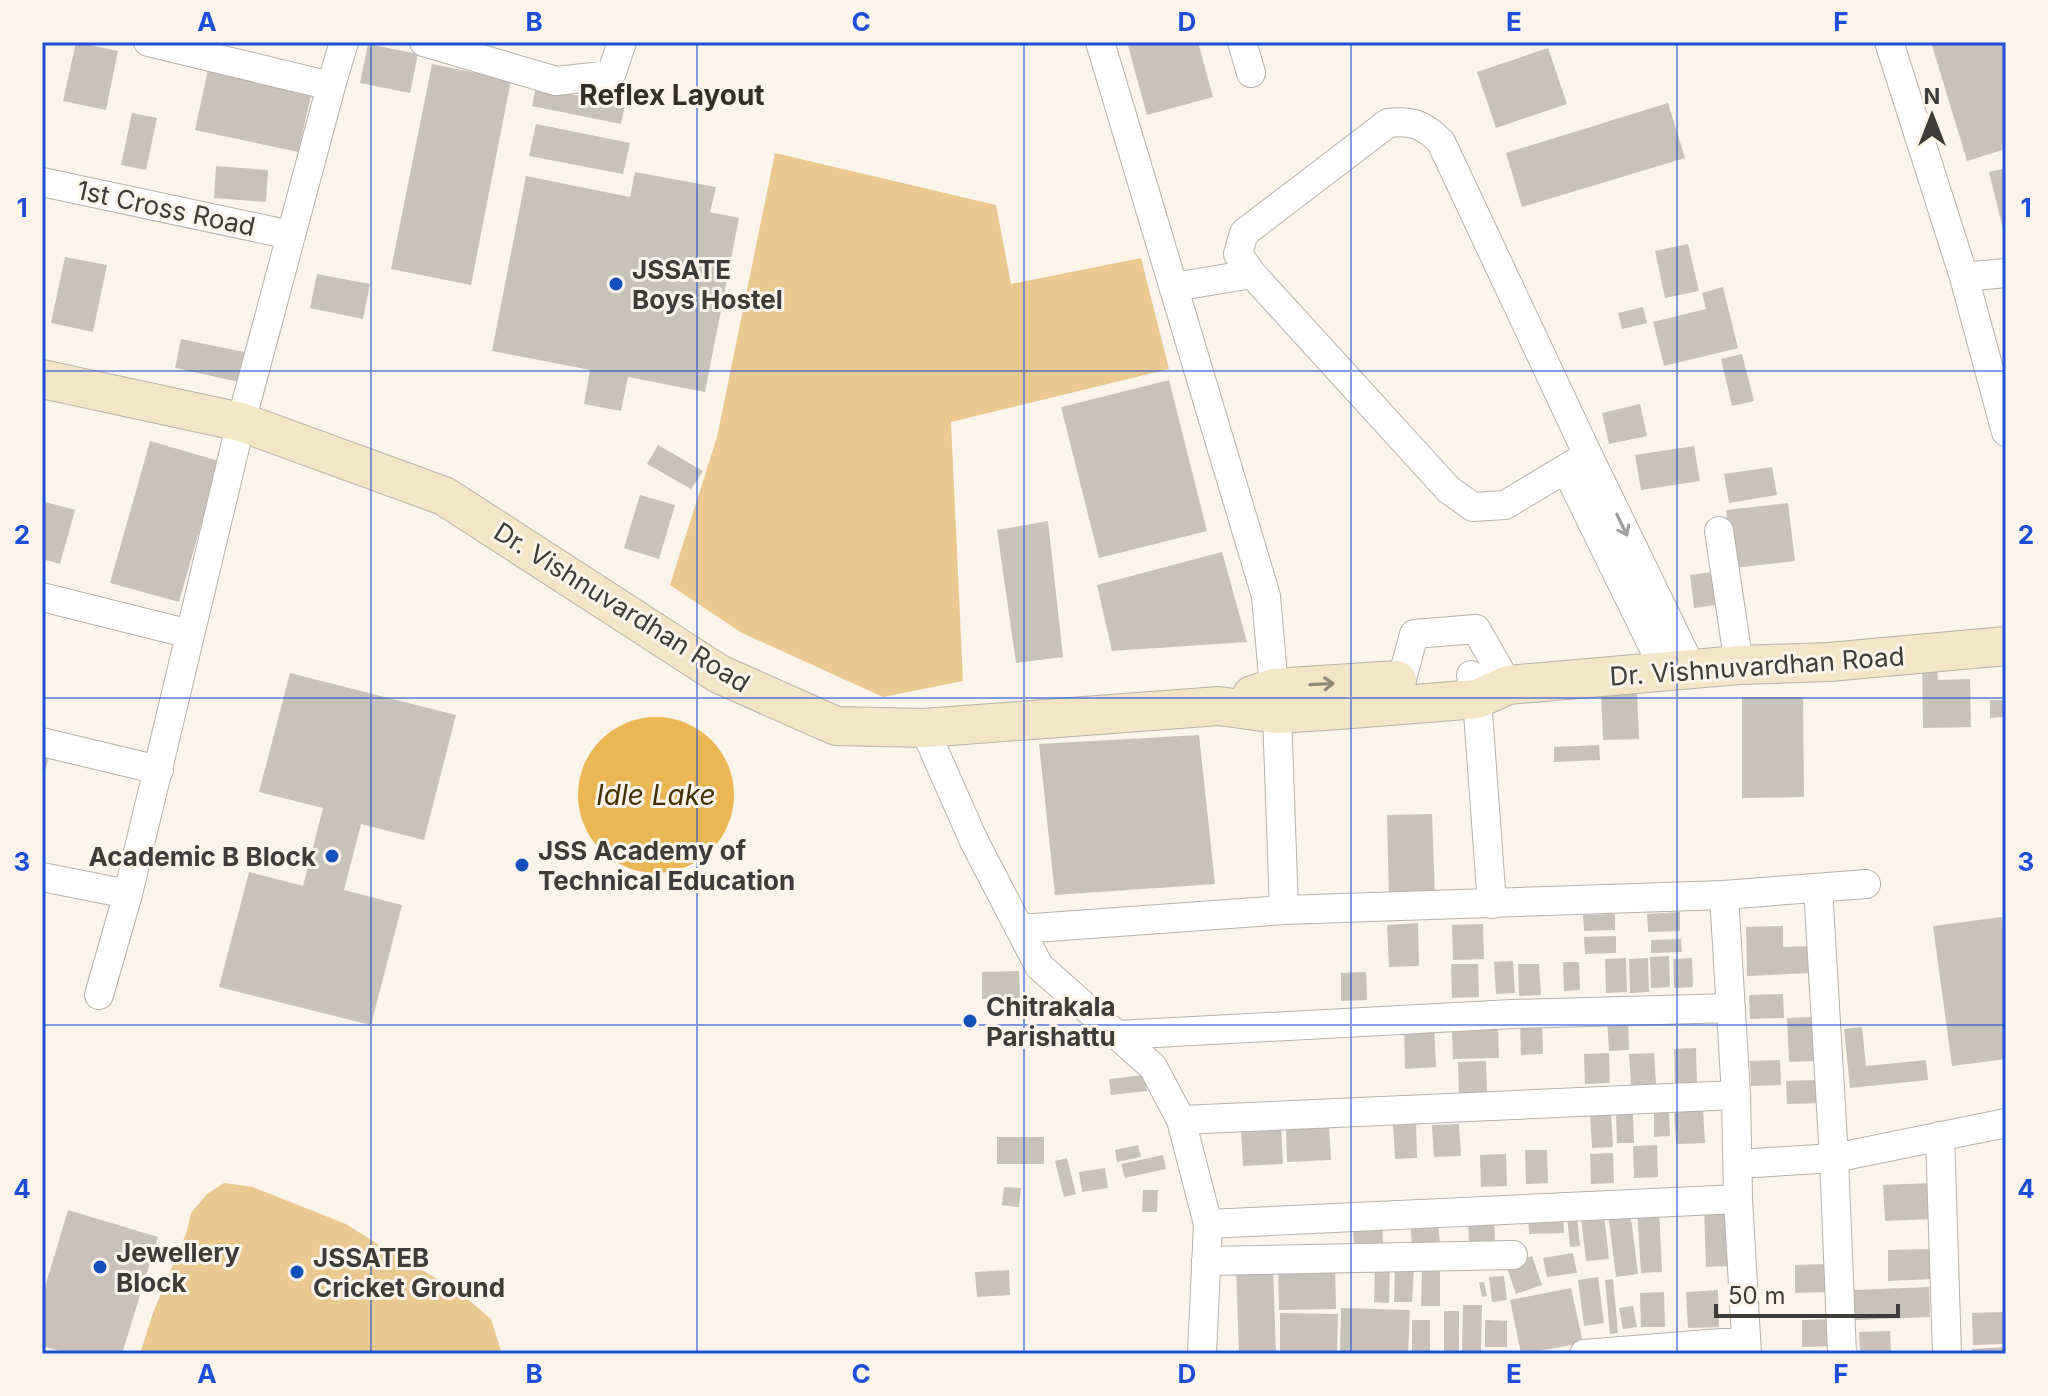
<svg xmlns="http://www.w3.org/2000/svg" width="2048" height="1396" font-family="Inter,sans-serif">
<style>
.green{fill:#eac991}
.forest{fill:#ebb755}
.building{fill:#c8c3ba}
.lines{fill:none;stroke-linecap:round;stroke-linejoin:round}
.street-casing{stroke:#b7b2a9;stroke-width:30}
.secondary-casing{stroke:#b7b2a9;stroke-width:40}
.street{stroke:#fff;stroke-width:28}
.secondary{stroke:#f4e5c7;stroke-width:38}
.oneway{stroke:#9e9e9c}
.oneway2{stroke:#908878}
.grid{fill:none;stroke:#1d4ed8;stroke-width:2;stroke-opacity:0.55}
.poi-dot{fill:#1450bc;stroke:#faf4eb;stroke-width:3}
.labels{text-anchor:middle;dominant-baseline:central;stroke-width:6;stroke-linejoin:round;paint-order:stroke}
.street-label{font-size:26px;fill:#3e3c38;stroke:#faf4eb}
.poi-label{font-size:26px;font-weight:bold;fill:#3e3c38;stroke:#faf4eb;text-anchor:start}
.neighbourhood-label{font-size:28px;font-weight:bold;fill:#332f28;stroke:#faf4eb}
.water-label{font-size:28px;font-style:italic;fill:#442f03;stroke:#faf4eb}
.neatline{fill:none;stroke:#1d4ed8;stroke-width:3}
.grid-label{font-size:26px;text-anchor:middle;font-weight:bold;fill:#1d4ed8}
</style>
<rect width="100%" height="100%" fill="#faf4eb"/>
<!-- green -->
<path class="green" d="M775,153l221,52 15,79 130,-26 28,111 -218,53 12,259 -80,16 -141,-64 -72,-48 47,-148z
M224,1183l29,4 93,37 49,31 62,35 34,29 11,35h-362l13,-41 34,-82 4,-18 16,-19z"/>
<!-- forest -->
<path class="forest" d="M578 795a78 78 0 1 1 156 0a78 78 0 1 1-156 0Z"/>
<!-- building -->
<path class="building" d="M76,42l42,9 -12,59 -43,-9z
M1127,42h71l15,55 -66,18z
M1931,42h75v107l-39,12z
M368,44l50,10 -8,39 -50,-10z
M1548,48l19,56 -71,24 -19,-56z
M432,64l79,16 -40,205 -80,-16z
M209,65l104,22 -15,65 -103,-22z
M536,87l89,18 -4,19 -89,-18z
M1668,103l17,55 -163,49 -16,-54z
M132,113l25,5 -11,52 -25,-5z
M536,124l94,19 -7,31 -94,-18z
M216,166l52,4 -2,32 -52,-4z
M2006,168v69h-1l-16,-65z
M635,172l81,15 -6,25 29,6 -34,174 -77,-15 -7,34 -37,-7 6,-34 -98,-19 34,-175 104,21z
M1688,244l11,47 -34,7 -10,-47z
M65,257l42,8 -14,67 -42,-9z
M317,274l53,10 -7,35 -53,-11z
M1723,287l15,61 -74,18 -11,-44 53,-13 -4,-16z
M1643,307l4,16 -25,6 -4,-16z
M181,339l73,15 -6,30 -73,-16z
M1742,354l12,47 -22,5 -11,-47z
M1169,380l38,151 -108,27 -38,-151z
M1640,404l7,32 -38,8 -7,-31z
M150,441l69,20 -40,141 -69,-19z
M658,445l45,26 -12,18 -44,-25z
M1694,446l6,35 -59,9 -6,-35z
M1772,467l5,28 -48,8 -5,-29z
M640,495l35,10 -16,54 -35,-11z
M42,501l33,9 -15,54 -18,-5z
M1788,503l7,58 -62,7 -7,-58z
M1048,521l15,136 -47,6 -19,-133z
M1222,552l25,90 -135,9 -15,-66z
M1720,571l5,33 -31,4 -4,-33z
M1922,663h15l1,17 32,-1 1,48 -48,1z
M290,673l166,42 -32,125 -63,-16 -17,66 58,15 -31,120 -152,-38 30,-115 54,14 20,-78 -64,-16z
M1637,690l2,49 -36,1 -2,-49z
M1742,697h61l1,100 -62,1z
M1990,700h16v17l-16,1z
M1199,735l16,149 -160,11 -16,-151z
M1599,745l1,15 -46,2v-15z
M42,751l8,3 -7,24h-1z
M1432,814l3,83 -46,2 -2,-84z
M1680,912v19l-32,1 -1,-18z
M1615,914v16l-31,1 -1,-16z
M2002,917l4,30v112l-54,7 -19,-140z
M1418,923l1,43 -30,1 -2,-42z
M1483,924l1,35 -31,1 -1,-35z
M1783,926v21l29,-1 1,27 -66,3 -1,-49z
M1616,936v17l-31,1 -1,-17z
M1681,939l1,13 -31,1v-13z
M1669,956l1,31 -19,1 -1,-31z
M1626,958l1,34 -21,1 -1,-34z
M1648,958l1,34 -19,1 -1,-34z
M1692,958l1,29 -19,1 -1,-29z
M1513,961l2,32 -19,1 -2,-32z
M1563,962h16l1,28 -16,1z
M1451,964h27l1,33 -27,1z
M1518,964h21l2,31 -22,1z
M1019,971l1,27 -38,1v-27z
M1366,972l1,28 -26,1v-28z
M1783,994l1,24 -34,1 -1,-24z
M1628,1017l1,33 -20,1 -2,-33z
M1814,1017l1,44 -26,1 -2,-44z
M1542,1020l1,34 -22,1 -1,-34z
M1434,1024l2,43 -31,2 -1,-44z
M1862,1027l4,39 60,-6 2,20 -78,8 -6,-59z
M1498,1028l1,30 -46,1 -1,-29z
M1696,1048l1,36 -22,1 -1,-36z
M1609,1053l1,30 -25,1 -1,-30z
M1654,1053l2,31 -25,1 -2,-31z
M1780,1060l1,25 -30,1 -1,-25z
M1486,1061l1,33 -28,2 -1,-34z
M1145,1075l2,16 -36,4 -2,-16z
M1818,1080l1,23 -32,1 -1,-23z
M1703,1109l2,34 -29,1 -2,-34z
M1669,1112l1,24 -16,1v-24z
M1611,1113l2,34 -21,1 -2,-34z
M1633,1113l1,30h-17l-1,-29z
M1393,1123h23l1,35 -22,1z
M1459,1124l2,32 -27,1 -2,-32z
M1281,1126l2,38 -40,2 -2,-39z
M1329,1127l2,33 -44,2 -1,-34z
M997,1137h47v27h-47z
M1138,1145l3,12 -24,5 -2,-12z
M1657,1145l1,32 -24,1 -1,-32z
M1525,1150h22l1,33 -22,1z
M1613,1153l1,30 -23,1 -1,-30z
M1506,1154l1,32 -26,1 -1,-32z
M1163,1155l3,14 -41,9 -4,-14z
M1067,1158l9,36 -12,3 -9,-36z
M1105,1168l3,20 -26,4 -3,-20z
M1930,1183l1,36 -46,2 -2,-36z
M1004,1187l17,1 -2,19 -17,-2z
M1143,1190h15l-1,22h-15z
M1704,1205h21l3,61 -22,1z
M1659,1208l3,64 -21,1 -4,-64z
M68,1210l90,27 -36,117h-53l-27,-8v-49z
M1630,1210l8,64 -22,3 -8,-64z
M1494,1214l1,30h-26l-1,-28z
M1604,1214l5,45 -23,2 -5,-44z
M1563,1215l1,18 -35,1 -1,-18z
M1577,1215l3,31 -10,1 -3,-31z
M1438,1218l2,27 -28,1 -2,-27z
M1382,1220l1,26 -29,1 -1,-26z
M1931,1249l1,30 -44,2v-31z
M1573,1253l4,20 -30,4 -4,-19z
M1532,1256l10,29 -26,9 -10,-29z
M1830,1264l1,28 -36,1v-28z
M1278,1265h57l1,44 -57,1z
M1273,1267l3,87h-37l-3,-85z
M1375,1267h15l-1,36 -15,-1z
M1395,1267h19l-2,35h-18z
M1422,1268h18v38h-19z
M1009,1270l1,25 -33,2 -2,-25z
M1504,1276l3,24 -15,2 -3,-25z
M1598,1277l6,46 -20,3 -6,-46z
M1613,1279l5,54 -8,1 -5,-54z
M1479,1282h5l3,14 -5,1z
M1929,1287l1,30 -75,3 -1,-30z
M1571,1288l12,55 -62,11 -11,-54z
M1718,1290l1,37 -31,1 -2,-36z
M1664,1292l1,35h-24l-1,-34z
M1463,1305h19l-1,47h-19z
M1633,1306l4,21 -14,2 -4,-21z
M1341,1308l69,2 -2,44h-68z
M1444,1311h15v42l-15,1z
M2006,1312v32l-33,1 -1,-32z
M1280,1313l58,1 -1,40h-57z
M1834,1319l1,27 -33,1v-27z
M1412,1320h18v32h-18z
M1485,1320l22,1v26h-22z
M1890,1331l1,21 -31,2 -1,-22z
M2006,1347v7h-34v-5z"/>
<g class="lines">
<!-- street casing -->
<g class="street-casing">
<path id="street" d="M148,42l183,44 13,-44
M424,42l132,39 55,-6 11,-33
M1100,42l166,554 8,92
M1242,42l9,31
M1889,42l75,235 42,155
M42,182l249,53
M1964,277l42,-4
M1174,287l78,-13 -14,-20 6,-21 144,-110c25,-3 36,2 53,19l147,313 -83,50 -32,2 -24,-17 -197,-216
M1588,455l104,214
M1566,469l99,202
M1719,531l20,134
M42,597l148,37
M1471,675l6,24 15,205
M1402,679l12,-45 62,-5 32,56
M1277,714l7,196
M924,728l50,113 65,125 114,101 28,53 27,104 -6,130
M42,742l117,28
M42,877l86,17 113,-472 90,-336
M1818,888l16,270 8,196
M1724,895l12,200 2,104 9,155
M1020,929l264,-19 440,-15 142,-11
M99,995l29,-101
M1118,1035l394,-21 219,-6
M1181,1120l555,-25
M1940,1136l7,218
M1738,1164l96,-6 172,-35
M1208,1224l530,-25
M1206,1261l307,-6
M1584,1354l162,-13"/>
</g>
<!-- secondary casing -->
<g class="secondary-casing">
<path id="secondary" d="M42,379l199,43 203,74 275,178 117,52 88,2 295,-22 58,8 62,-4 138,-11 31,-14 231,-20 90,-3 177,-16
M1252,695l22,-7 123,-8"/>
</g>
<!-- street -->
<use href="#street" class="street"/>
<!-- secondary -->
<use href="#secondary" class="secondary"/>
</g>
<!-- one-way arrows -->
<defs><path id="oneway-shaft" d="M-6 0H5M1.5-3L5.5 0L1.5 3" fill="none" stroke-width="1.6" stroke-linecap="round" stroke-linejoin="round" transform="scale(2)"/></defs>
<use class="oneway" href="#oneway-shaft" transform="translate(1622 525) rotate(64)"/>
<use class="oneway2" href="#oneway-shaft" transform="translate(1322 684) rotate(-3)"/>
<!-- grid -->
<path class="grid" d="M371,42v1312M697,42v1312M1024,42v1312M1351,42v1312M1677,42v1312M42,371h1964M42,698h1964M42,1025h1964"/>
<!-- markers -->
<g class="poi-dot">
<circle cx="616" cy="284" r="8"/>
<circle cx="332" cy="856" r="8"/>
<circle cx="522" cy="865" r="8"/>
<circle cx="970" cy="1021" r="8"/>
<circle cx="100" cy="1267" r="8"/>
<circle cx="297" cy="1272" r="8"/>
</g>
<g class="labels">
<!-- street labels -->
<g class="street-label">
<text transform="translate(166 208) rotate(12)">1st Cross Road</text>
<text transform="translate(622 607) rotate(32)">Dr. Vishnuvardhan Road</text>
<text transform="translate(1757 666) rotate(-4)">Dr. Vishnuvardhan Road</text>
</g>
<!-- poi labels -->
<g class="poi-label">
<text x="632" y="269">JSSATE<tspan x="632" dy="30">Boys Hostel</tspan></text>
<text x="538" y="850">JSS Academy of<tspan x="538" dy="30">Technical Education</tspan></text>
<text x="316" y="856" text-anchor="end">Academic B Block</text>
<text x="986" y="1006">Chitrakala<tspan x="986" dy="30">Parishattu</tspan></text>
<text x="116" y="1252">Jewellery<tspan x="116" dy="30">Block</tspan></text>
<text x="313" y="1257">JSSATEB<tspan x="313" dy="30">Cricket Ground</tspan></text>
</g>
<!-- neighbourhood labels -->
<g class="neighbourhood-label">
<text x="672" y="95">Reflex Layout</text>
</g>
<!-- water labels -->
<g class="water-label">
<text x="656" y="795">Idle Lake</text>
</g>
</g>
<!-- border -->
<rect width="2048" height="1396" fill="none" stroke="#faf4eb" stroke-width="88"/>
<!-- north arrow -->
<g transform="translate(1932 116)" stroke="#faf4eb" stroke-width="6" paint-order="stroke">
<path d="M0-6L14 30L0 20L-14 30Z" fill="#3e3c38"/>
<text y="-12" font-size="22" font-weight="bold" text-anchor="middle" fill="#3e3c38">N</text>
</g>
<!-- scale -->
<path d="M1716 1304v12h182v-12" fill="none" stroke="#3e3c38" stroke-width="4"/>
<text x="1728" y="1304" font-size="24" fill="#3e3c38" stroke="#faf4eb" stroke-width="6" paint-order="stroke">50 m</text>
<rect x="44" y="44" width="1960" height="1308" class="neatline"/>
<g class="grid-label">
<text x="207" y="31">A</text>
<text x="534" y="31">B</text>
<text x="861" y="31">C</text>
<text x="1187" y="31">D</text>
<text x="1514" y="31">E</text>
<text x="1841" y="31">F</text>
<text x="22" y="217">1</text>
<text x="2026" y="217">1</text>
<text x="22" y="544">2</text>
<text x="2026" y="544">2</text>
<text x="22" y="871">3</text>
<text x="2026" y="871">3</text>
<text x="22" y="1198">4</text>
<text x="2026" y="1198">4</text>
<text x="207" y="1383">A</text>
<text x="534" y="1383">B</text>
<text x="861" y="1383">C</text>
<text x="1187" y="1383">D</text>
<text x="1514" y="1383">E</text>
<text x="1841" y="1383">F</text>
</g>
</svg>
